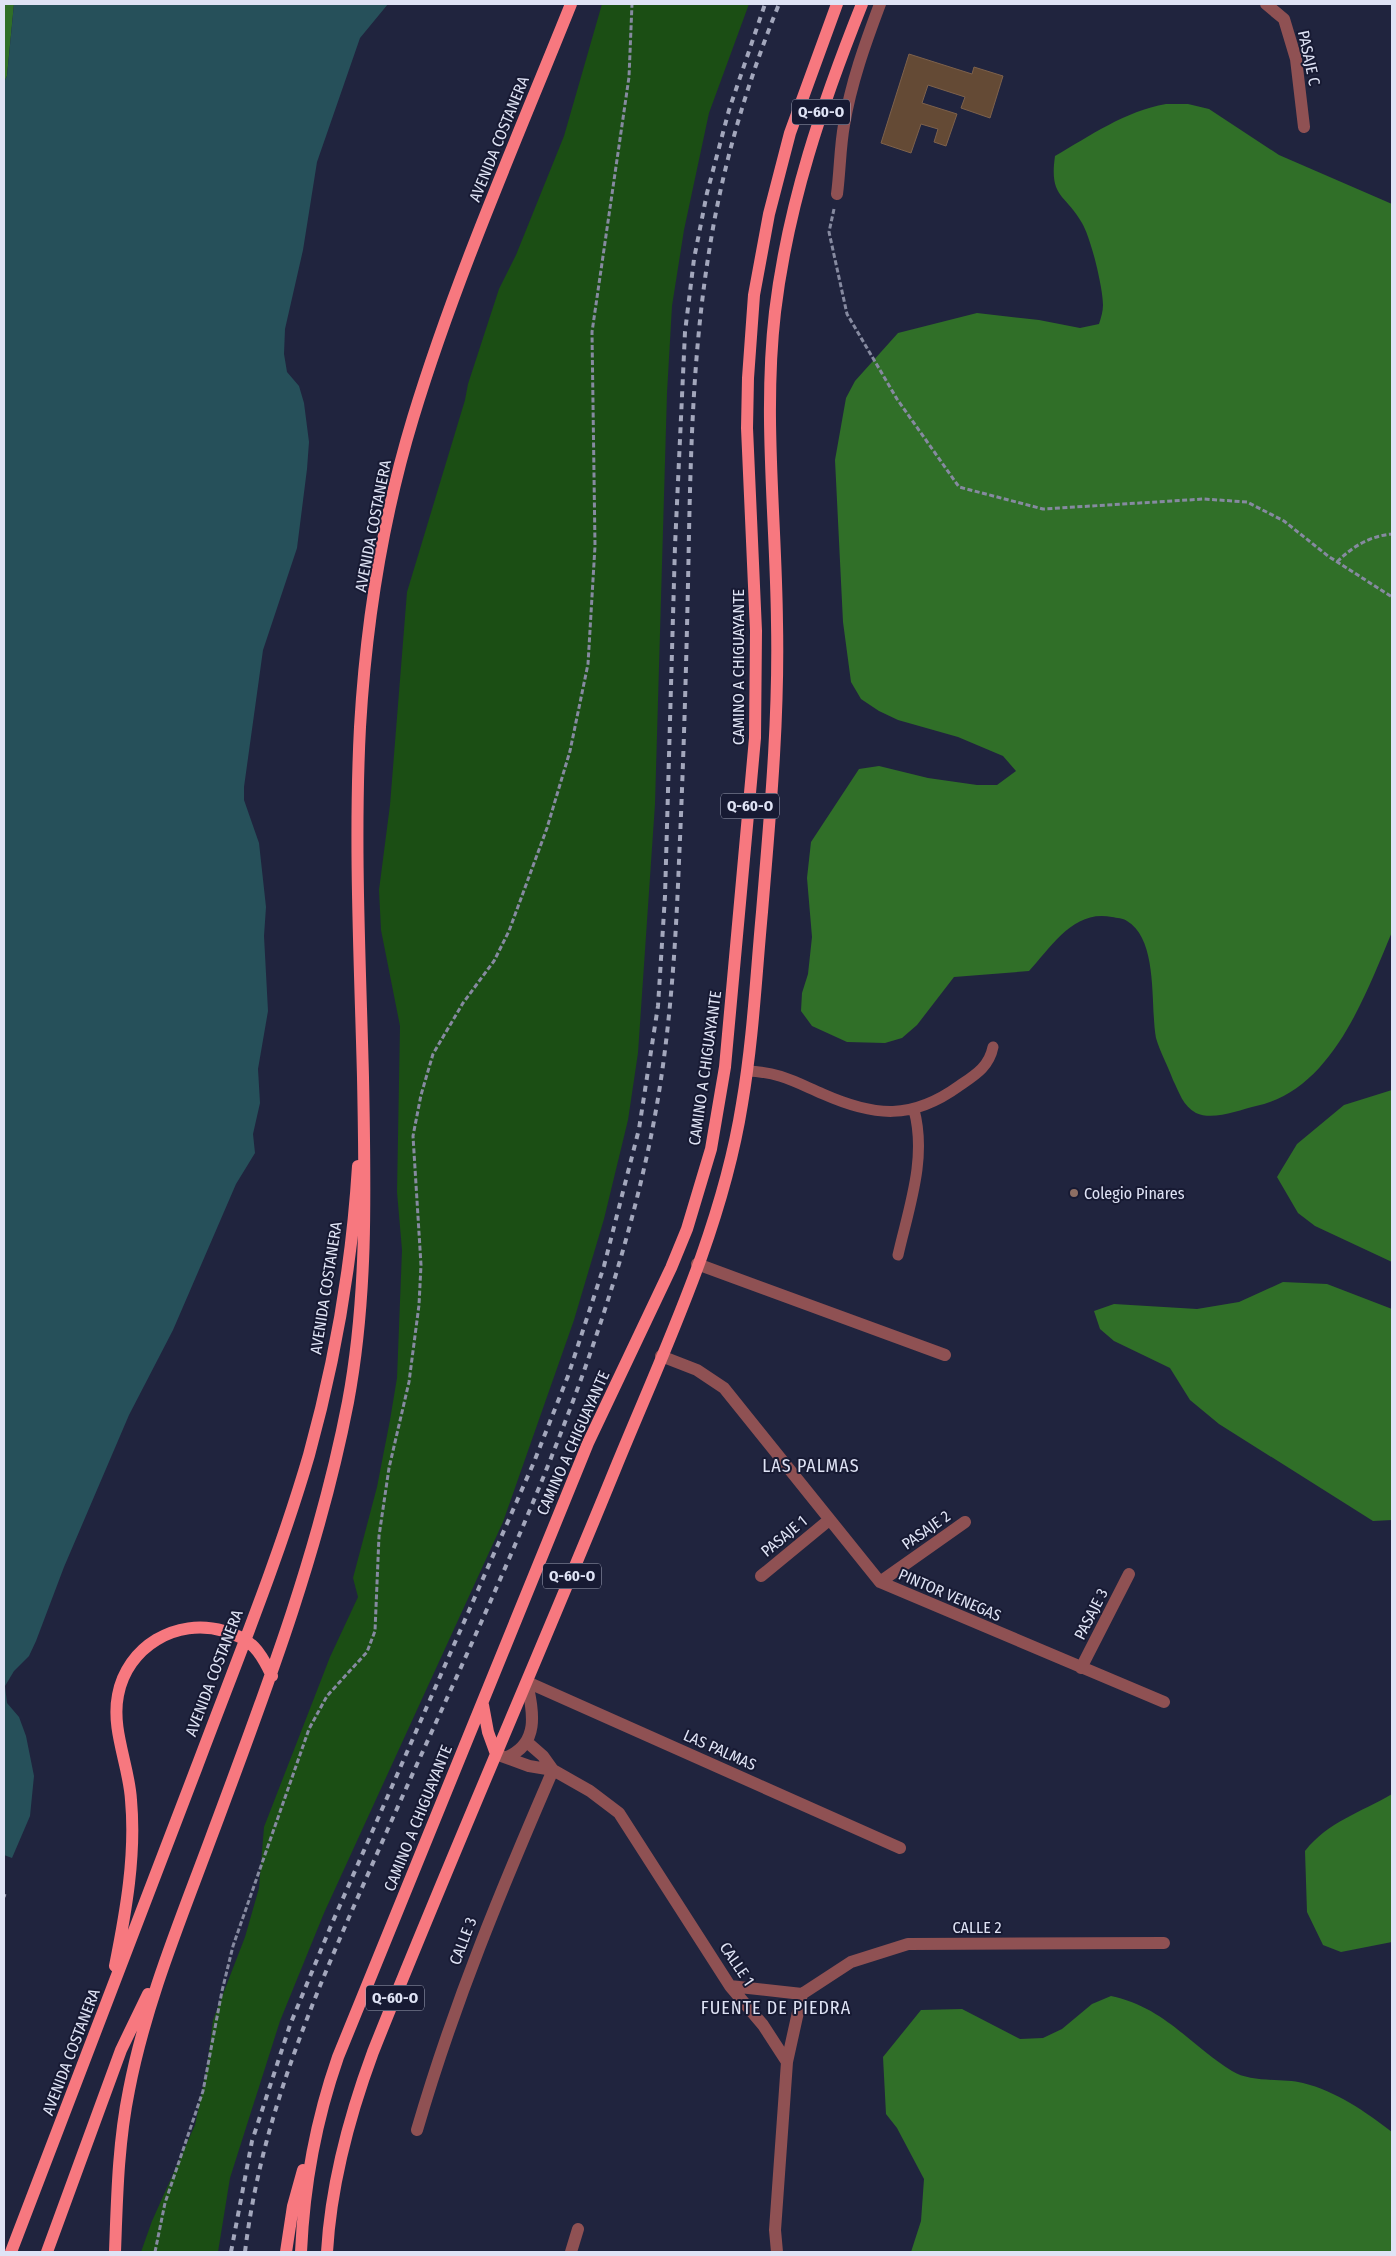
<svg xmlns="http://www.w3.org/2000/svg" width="1396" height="2256" font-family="'Fira Sans Condensed',sans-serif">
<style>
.green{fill:#1b4e14}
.forest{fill:#306f28}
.water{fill:#26505a}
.building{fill:#644a35;stroke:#7d614b}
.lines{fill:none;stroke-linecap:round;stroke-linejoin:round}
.path{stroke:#868aa0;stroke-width:3;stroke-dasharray:5 2.5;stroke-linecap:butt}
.lane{stroke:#8f5153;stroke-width:11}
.street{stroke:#8f5153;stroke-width:12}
.primary{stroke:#f7787f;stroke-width:12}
.rail{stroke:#a3a7bc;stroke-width:4;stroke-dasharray:6 6;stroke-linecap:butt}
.education-dot{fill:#8d6e63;stroke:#171a33;stroke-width:2}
.labels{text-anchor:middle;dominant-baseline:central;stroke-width:4;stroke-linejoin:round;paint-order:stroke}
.shield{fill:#171a33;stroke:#a3a7bb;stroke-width:1}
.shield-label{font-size:15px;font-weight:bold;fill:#dfe3f5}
.street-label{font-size:16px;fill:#dfe3f5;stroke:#171a33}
.poi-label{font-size:16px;fill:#dfe3f5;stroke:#171a33;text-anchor:start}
.neighbourhood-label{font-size:18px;letter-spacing:1px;fill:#dfe3f5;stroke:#171a33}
</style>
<rect width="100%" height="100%" fill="#20243e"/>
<!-- green -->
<path class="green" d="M602,4h147l-40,109 -25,117 -12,76 -5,87 -12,411 -17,249 -10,67 -24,99 -30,101 -71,202 -179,391 -44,108 -50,157 -12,74h-77l11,-31 43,-96 12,-57 6,-48 32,-83 14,-49 5,-61 66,-170 28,-60 -5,-19 24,-91 13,-67 7,-42 5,-128 -5,-58 3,-166 -19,-96 -2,-40 11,-85 17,-213 58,-192 3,-16 31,-95 17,-34 48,-119z"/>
<!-- forest -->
<path class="forest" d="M4,4h10l-7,72 -3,6z
M1166,104h22l21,5 70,46 113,49v728c-27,64 -60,158 -136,174 -17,4 -43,15 -60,7 -13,-7 -17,-21 -23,-33 -5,-14 -13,-28 -17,-42 -6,-32 3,-98 -29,-117 -4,-3 -10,-3 -15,-4 -38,-8 -60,29 -83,54l-75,6 -37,48 -15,13 -17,5 -38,-1 -35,-16 -11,-15 1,-18 6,-19 4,-37 -5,-59 4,-36 48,-73 20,-3 49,12 49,7h20l19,-14 -13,-15 -45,-19 -60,-17 -19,-9 -18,-12 -10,-17 -8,-60 -8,-162 11,-62 9,-17 43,-48 79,-20 62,7 41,8 19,-4c2,-6 4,-13 4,-19 0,-17 -12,-67 -21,-82 -17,-30 -33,-25 -27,-67 35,-20 70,-45 111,-52z
M1392,1090v172l-77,-36 -17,-13 -21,-36 20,-33 47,-39z
M1283,1282l44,2 65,25v211l-19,1 -154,-97 -29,-24 -20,-32 -56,-27 -14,-12 -6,-18 20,-7 83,5 42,-7z
M1392,1794v148l-51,10 -18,-7 -16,-33 -2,-61c24,-30 55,-38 87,-57z
M1111,1996c53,11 79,49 121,75 19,12 51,7 71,12 33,8 63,29 89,49v120h-481l10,-31 3,-42 -27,-51 -11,-14 -3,-57 38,-47 41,-1 58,30 23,-1 19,-9 30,-25z"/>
<!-- water -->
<path class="water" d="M14,4h374l-28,34 -43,124 -14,88 -18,79 -1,25 3,18 12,14 5,17 5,39 -2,27 -10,79 -34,102 -19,137v13l15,43 7,64 -2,29 4,75 -10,58 2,34 -7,31 2,19 -19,31 -63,146 -44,85 -65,152 -28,74 -7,15 -15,15 -9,15 2,17 12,14 7,19 8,40 -4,40 -18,42 -8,-3v-1773l3,-6z"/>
<!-- building -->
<path class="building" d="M909,54l63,20 2,-7 29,9 -13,42 -29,-10 4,-11 -37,-12 -6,18 35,11 -11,32 -12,-4 4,-13 -17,-5 -10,29 -30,-10z"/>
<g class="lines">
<!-- path -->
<path class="path" d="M834,209l-5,23 18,82 50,85 62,88 84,22 161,-10 43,3 37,19 44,35 64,41
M1337,562c16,-16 33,-26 55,-28
M4,1897l1,-3
M155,2252l10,-49 38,-112 19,-100 11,-45 76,-217 18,-33 40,-44 8,-21 4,-95 10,-68 20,-86 10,-77 2,-40 -8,-129 8,-41 12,-41 30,-51 31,-42 15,-30 38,-103 23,-77 18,-87 7,-118 -3,-214 37,-255 3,-73"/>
<!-- lane -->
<path class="lane" d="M747,1071c32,1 48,11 76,23 52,23 89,26 136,-8 16,-11 30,-19 34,-39
M898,1255c11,-48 29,-97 16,-145"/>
<!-- street -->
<path class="street" d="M1266,4l18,15 12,40 8,68
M837,194c3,-23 3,-47 7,-69 7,-42 21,-81 36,-121
M697,1264l248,91
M661,1356l36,14 27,18 156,194 284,120
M761,1576l68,-56
M880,1582l85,-60
M1081,1668l48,-94
M527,1682l373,166
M527,1742l16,14 10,14
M496,1754l33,12 24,4 37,21 29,22 111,173 33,39 24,37 -12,168 2,22
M507,1757c33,-14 26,-45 20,-75
M730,1986l72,8 49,-32 57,-18 256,-1
M787,2062l15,-68
M417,2130c37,-127 84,-240 136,-360
M571,2252l7,-23"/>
<!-- primary -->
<path class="primary" d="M483,1705l5,27 8,22
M115,1966c11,-55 21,-111 16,-166 -2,-35 -20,-70 -13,-105 9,-48 58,-78 106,-64 11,3 22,8 30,16 8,8 13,19 18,29
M11,2252c62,-161 124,-322 185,-483 39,-104 82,-208 113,-314 26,-94 43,-192 49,-289
M47,2252l74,-202 27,-56
M115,2252c2,-54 3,-108 14,-162 17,-88 52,-171 83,-255 53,-142 107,-283 136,-433 20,-107 17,-216 15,-325 -3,-116 -9,-234 -3,-350 6,-103 23,-210 53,-309 43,-141 103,-277 158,-414
M286,2252l7,-46 10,-36
M301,2252c3,-67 15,-132 37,-195l250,-614 83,-175 16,-39 24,-80 14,-82 30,-329 1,-107 -9,-203 1,-50 6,-83 15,-81 21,-81 47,-129
M327,2252c4,-69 22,-135 46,-200 78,-196 163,-389 243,-585 48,-117 106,-237 126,-363 11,-64 14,-128 20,-192 8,-97 17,-192 15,-289 -1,-104 -14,-207 -2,-311 13,-108 47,-208 87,-308"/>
<!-- rail -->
<path class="rail" d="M231,2252l21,-111 38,-116 40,-97 204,-466 34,-86 36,-110 35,-137 19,-123 7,-110 10,-350 10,-214 9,-73 13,-66 22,-83 36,-106
M245,2252c18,-150 82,-284 142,-421 96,-216 206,-435 258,-667 23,-99 30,-201 34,-303 5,-109 8,-219 10,-328 2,-94 5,-188 20,-281 13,-85 38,-169 70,-248"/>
</g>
<!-- markers -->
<circle class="education-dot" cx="1074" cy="1193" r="5"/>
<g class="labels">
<!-- shield labels -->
<g class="shield">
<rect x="792" y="99.5" width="58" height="25" rx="4"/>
<rect x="721" y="793.5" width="58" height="25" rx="4"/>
<rect x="543" y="1563.5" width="58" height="25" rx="4"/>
<rect x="366" y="1985.5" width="58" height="25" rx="4"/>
</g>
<g class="shield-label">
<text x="821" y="112">Q-60-O</text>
<text x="750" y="806">Q-60-O</text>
<text x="572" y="1576">Q-60-O</text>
<text x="395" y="1998">Q-60-O</text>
</g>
<!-- street labels -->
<g class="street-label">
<text transform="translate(1309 58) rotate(78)">PASAJE C</text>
<text transform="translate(499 139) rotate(-68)">AVENIDA COSTANERA</text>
<text transform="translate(373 526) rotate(-79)">AVENIDA COSTANERA</text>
<text transform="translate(738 667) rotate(-90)">CAMINO A CHIGUAYANTE</text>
<text transform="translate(705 1068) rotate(-82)">CAMINO A CHIGUAYANTE</text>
<text transform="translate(326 1288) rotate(-81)">AVENIDA COSTANERA</text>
<text transform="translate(573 1443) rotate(-66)">CAMINO A CHIGUAYANTE</text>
<text transform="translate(926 1530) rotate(-35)">PASAJE 2</text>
<text transform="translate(784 1536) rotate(-40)">PASAJE 1</text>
<text transform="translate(950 1595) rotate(23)">PINTOR VENEGAS</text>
<text transform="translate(1091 1614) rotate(-63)">PASAJE 3</text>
<text transform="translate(214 1673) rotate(-69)">AVENIDA COSTANERA</text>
<text transform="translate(720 1750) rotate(24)">LAS PALMAS</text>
<text transform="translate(418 1818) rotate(-68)">CAMINO A CHIGUAYANTE</text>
<text x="977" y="1927">CALLE 2</text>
<text transform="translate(463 1941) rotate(-69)">CALLE 3</text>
<text transform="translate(737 1964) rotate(56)">CALLE 1</text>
<text transform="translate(71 2052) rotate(-69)">AVENIDA COSTANERA</text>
</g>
<!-- poi labels -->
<g class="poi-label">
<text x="1084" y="1193">Colegio Pinares</text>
</g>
<!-- neighbourhood labels -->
<g class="neighbourhood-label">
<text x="811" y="1466">LAS PALMAS</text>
<text x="776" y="2008">FUENTE DE PIEDRA</text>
</g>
</g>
<!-- border -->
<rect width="1396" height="2256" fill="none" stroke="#dfe3f5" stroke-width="10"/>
</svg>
